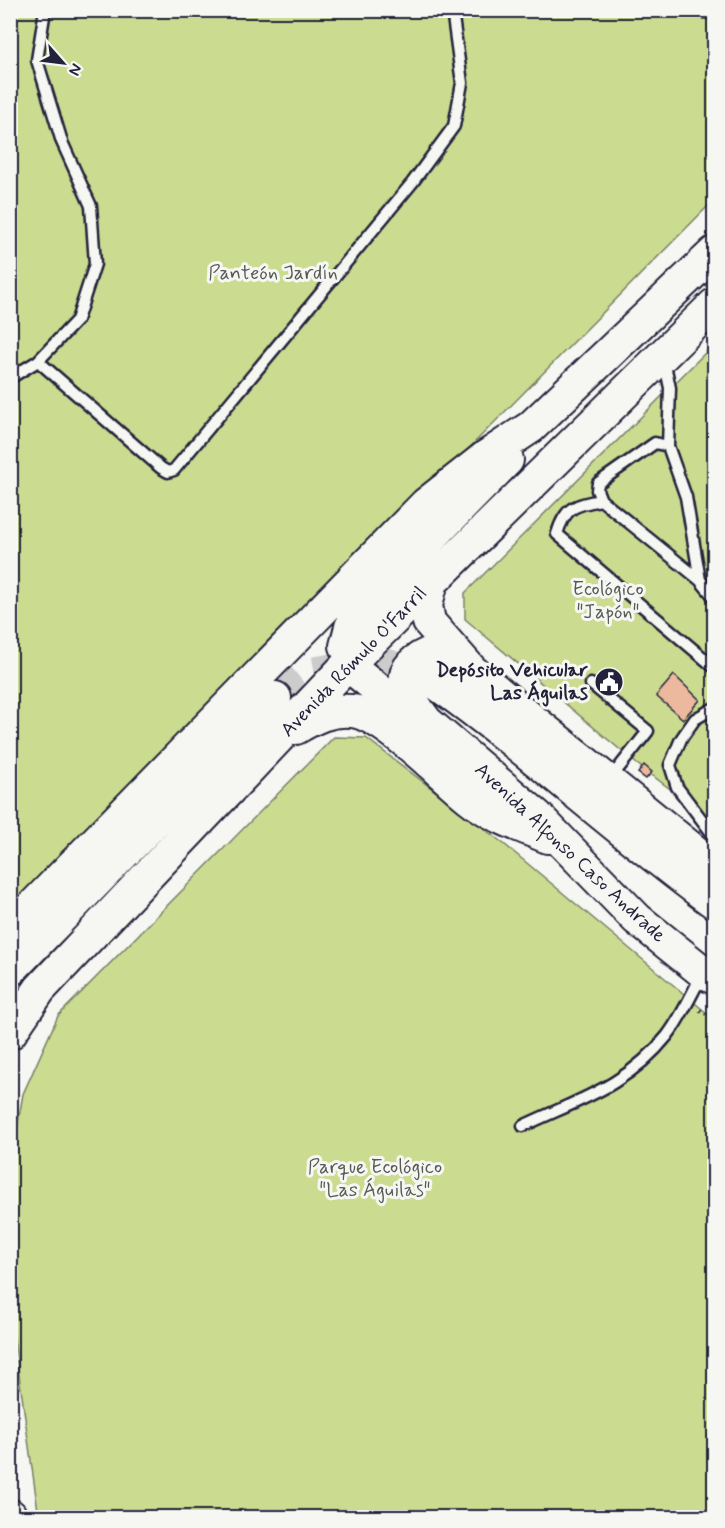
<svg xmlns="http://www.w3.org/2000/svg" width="725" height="1528" font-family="Mynerve,sans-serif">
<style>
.green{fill:#cbdc91;stroke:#767f66;stroke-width:1.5}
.building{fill:#edb99e;stroke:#22223b;stroke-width:1.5}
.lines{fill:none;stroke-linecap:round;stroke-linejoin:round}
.secondary-tunnel{stroke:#cccccd;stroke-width:32;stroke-dasharray:32 16;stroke-linecap:butt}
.lane-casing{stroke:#22223b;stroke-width:15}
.secondary-casing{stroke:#22223b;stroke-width:36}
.path{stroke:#22223b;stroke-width:4;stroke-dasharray:1.5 4.5;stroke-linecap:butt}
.lane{stroke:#f6f6f2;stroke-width:10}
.secondary{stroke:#f6f6f2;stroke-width:32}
.labels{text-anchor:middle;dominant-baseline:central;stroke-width:6;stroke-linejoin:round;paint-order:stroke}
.park-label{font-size:20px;fill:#555a55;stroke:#f6f6f2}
.street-label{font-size:20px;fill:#22223b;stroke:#f6f6f2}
.poi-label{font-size:20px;font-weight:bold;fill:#22223b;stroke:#f6f6f2;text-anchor:end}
</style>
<rect width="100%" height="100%" fill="#f6f6f2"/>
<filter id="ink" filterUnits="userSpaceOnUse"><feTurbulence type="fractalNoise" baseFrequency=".0167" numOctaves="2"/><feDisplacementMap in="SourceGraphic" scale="12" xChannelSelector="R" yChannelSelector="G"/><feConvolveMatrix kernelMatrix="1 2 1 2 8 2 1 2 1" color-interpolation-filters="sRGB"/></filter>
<g filter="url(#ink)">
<!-- green -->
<path class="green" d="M11,11h703v189l-703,712z
M714,344v478l-77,-58 -172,-145v-26z
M334,737l32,1 138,106 210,175v498l-675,1 -29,-208 1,-147 12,-69 35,-78z"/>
<!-- building -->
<path class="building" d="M674,675l26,25 -17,19 -27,-23z
M644,765l8,7 -6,7 -8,-6z"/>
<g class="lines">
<!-- secondary-tunnel -->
<path class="secondary-tunnel" d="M275,698l30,-24 61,-10 22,1 44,16"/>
<!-- lane casing -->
<g class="lane-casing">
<path id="lane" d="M684,10l30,3
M664,360l6,28 -2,58
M38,361l123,107 7,4 6,-2 238,-287 42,-57 8,-43 -10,-73
M10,378l28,-17 39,-41 18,-56 -4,-58 -29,-64 -25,-82 8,-50
M601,500c-27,5 -36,7 -44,34l157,133
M700,580l-14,-83 -18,-51 -13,-3 -57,40 -1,7 4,10 99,80 14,17
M591,684l57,47 -38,48
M714,708l-19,11 -14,20 -11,26 7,22 37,49
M523,1126c55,-26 104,-40 144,-90 14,-18 24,-41 35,-61"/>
</g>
<!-- secondary casing -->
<g class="secondary-casing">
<path id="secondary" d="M507,460l-144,147 -12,20 -5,19 12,27 39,32 32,19 108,92 100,103 66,53 11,6
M432,581l-6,24 3,17 43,49 242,196
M436,683c96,68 183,150 278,219
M426,721c-18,-23 -36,-51 2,-67l38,14
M296,728c18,-11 34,-19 56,-17 32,3 91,66 118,87 22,18 51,28 78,39
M10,935l24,-30 392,-401 61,-48 44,-29 183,-174
M10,970l265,-272
M10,1033l30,-44 312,-329 362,-355
M10,1515l1,3"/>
</g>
<!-- path -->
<path class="path" d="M700,1010l14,9"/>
<!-- lane -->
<use href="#lane" class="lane"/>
<!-- secondary -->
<use href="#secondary" class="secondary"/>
</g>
</g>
<!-- icons -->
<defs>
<g id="civic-disc" transform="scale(1.5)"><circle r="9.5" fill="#22223b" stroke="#f6f6f2"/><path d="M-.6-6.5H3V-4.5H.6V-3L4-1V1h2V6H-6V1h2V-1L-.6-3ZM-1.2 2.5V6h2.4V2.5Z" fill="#fff"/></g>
</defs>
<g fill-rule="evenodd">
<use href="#civic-disc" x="609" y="682"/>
</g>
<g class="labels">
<!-- park labels -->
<g class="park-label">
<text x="273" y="273">Panteón Jardín</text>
<text x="608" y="589">Ecológico<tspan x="608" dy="23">"Japón"</tspan></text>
<text x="375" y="1167">Parque Ecológico<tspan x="375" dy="23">"Las Águilas"</tspan></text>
</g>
<!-- street labels -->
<g class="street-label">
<text transform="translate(354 662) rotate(-46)">Avenida Rómulo O'Farril</text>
<text transform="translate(570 853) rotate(43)">Avenida Alfonso Caso Andrade</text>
</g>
<!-- poi labels -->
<g class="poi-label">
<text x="588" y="670">Depósito Vehicular<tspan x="588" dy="23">Las Águilas</tspan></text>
</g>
</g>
<!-- margin -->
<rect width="725" height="1528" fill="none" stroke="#f6f6f2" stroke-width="36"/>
<rect x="18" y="18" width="689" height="1492" fill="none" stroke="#22223b" stroke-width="2" filter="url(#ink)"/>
<!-- north arrow -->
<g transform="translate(63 63) rotate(118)" stroke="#f6f6f2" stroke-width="4.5" paint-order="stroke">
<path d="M0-4.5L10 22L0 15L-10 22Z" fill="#22223b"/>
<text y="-9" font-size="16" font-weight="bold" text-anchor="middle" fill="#22223b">N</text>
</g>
</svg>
